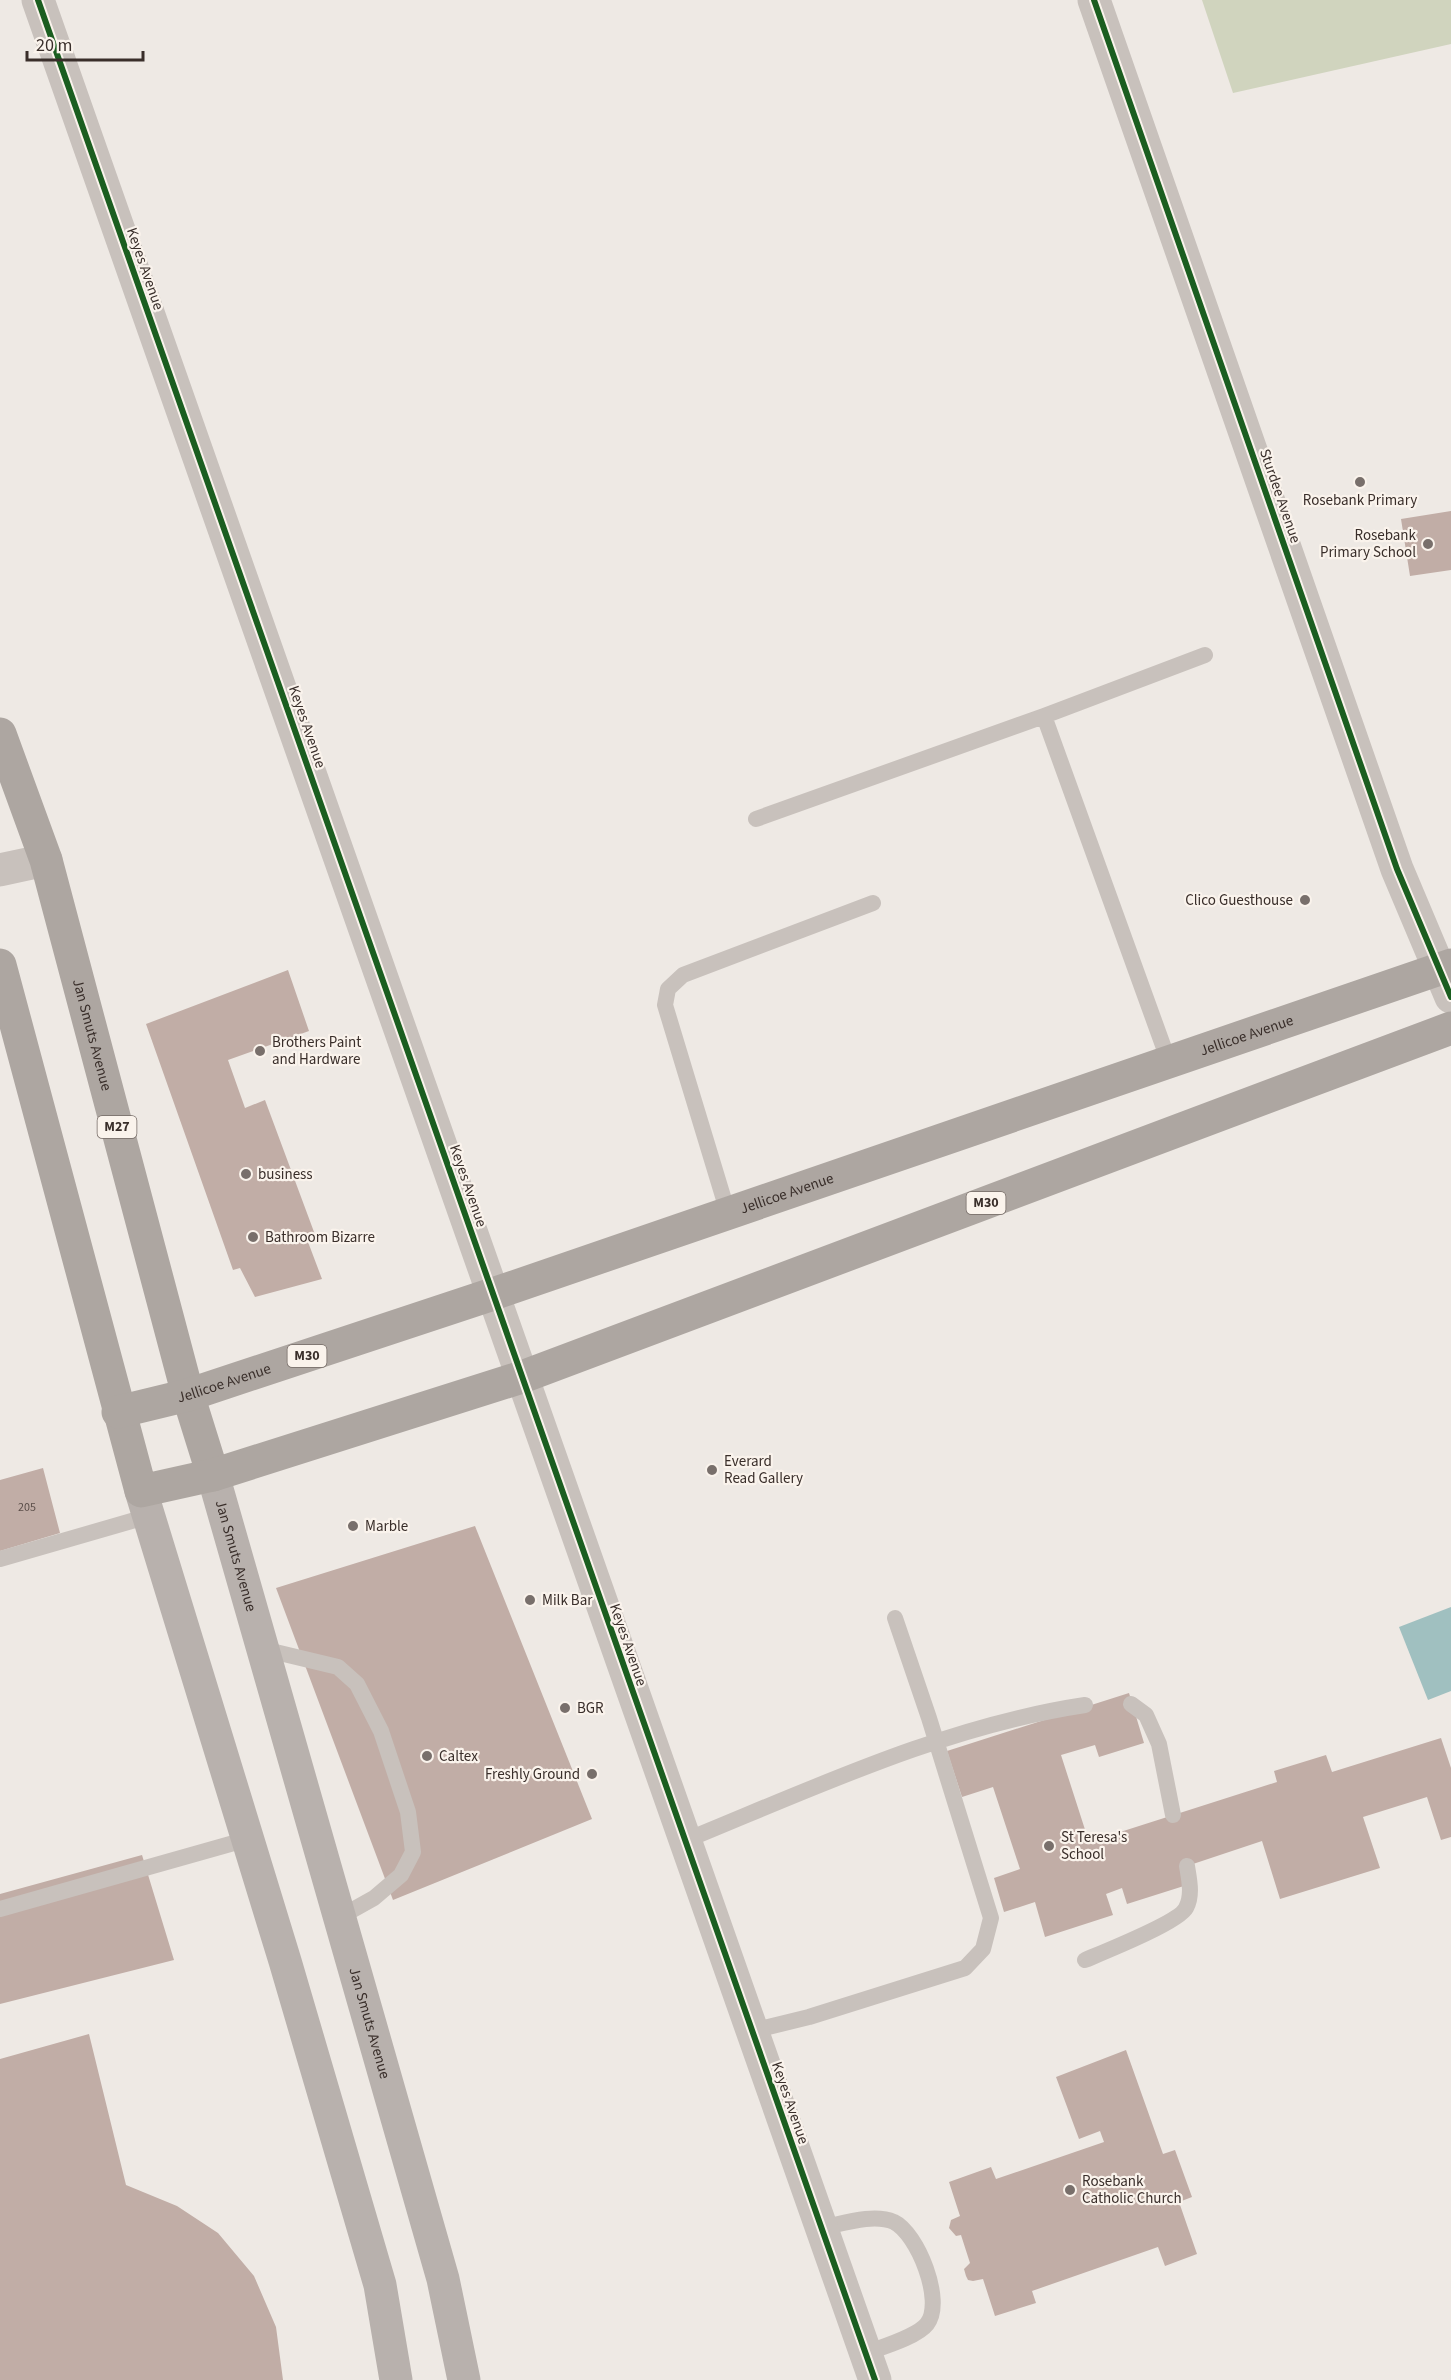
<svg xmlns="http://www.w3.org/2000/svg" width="1451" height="2380" font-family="'Source Sans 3',sans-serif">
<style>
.green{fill:#d0d4be}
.water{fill:#a0c0c0}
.building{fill:#c1ada6}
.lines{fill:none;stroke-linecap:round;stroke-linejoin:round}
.lane{stroke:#c8c1bc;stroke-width:16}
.street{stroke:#c8c1bc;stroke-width:33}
.secondary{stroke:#b8b1ad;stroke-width:33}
.primary{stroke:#ada6a1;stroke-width:33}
.cycleway-casing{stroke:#faf3ec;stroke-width:10}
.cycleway{stroke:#1b5e20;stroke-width:6}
.poi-dot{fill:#786f6b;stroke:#faf3ec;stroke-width:2}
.labels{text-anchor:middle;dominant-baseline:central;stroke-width:4.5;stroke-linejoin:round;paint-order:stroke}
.number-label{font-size:12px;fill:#5b4e49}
.shield{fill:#faf3ec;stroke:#736964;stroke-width:1.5}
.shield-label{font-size:14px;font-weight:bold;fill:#392e2a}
.street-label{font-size:15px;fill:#392e2a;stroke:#faf3ec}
.poi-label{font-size:15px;fill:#392e2a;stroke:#faf3ec;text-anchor:start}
</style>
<rect width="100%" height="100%" fill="#eee9e4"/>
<!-- green -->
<path class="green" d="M1202,0h249v44l-218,49z"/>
<!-- water -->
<path class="water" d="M1451,1607v84l-23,9 -29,-73z"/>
<!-- building -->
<path class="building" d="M1451,511v59l-41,6 -9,-57z
M288,970l21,61 -81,29 17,48 20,-8 52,140 -9,2 14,37 -67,18 -15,-29 -7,2 -87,-246z
M43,1468l17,65 -60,18v-71z
M475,1526l117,293 -199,81 -117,-312z
M1129,1693l15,50 -45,14 -4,-12 -34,10 28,87 188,-60 -3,-11 52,-16 6,17 109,-34 10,30v69l-10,3 -14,-43 -64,20 17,51 -100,31 -18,-58 -75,25v19l-60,19 -5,-16 -16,6 7,21 -68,22 -10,-35 -31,10 -10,-34 26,-9 -27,-82 -31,10 -15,-46z
M142,1855l32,105 -174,44v-110z
M89,2034l37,151 51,21 41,27 36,43 22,51 7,53h-283v-321z
M1126,2050l37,104 12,-4 17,47 -13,5 18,52 -32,12 -7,-19 -126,44 4,12 -41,13 -12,-37 -10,2 -5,-1 -2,-4 -2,-7 6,-6 -9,-28 -5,1 -7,-8 2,-8 9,-4 -11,-34 42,-15 5,12 108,-37 -4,-11 -21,8 -23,-62z"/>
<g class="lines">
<!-- lane -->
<path class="lane" d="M1044,716l125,346
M756,819l288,-103 161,-61
M728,1213l-63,-208 3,-16 15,-14 190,-72
M0,1559l149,-43
M263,1649l75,18 19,17 24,47 27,81 5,40 -12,23 -27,23 -34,19
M1131,1704l15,11 13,29 14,71
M684,1841c130,-53 261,-115 401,-136
M0,1909l248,-70
M1085,1960c19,-8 94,-38 101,-52 7,-13 3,-29 1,-42
M752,2031l57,-14 156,-49 18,-19 8,-31 -62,-200 -34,-100
M821,2228c21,-4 52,-15 73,-6 23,11 51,79 33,102 -10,13 -45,23 -61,29"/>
<!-- street -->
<path class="street" d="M38,0l837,2380
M1094,0l303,869 54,128
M0,870l46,-10"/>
<!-- secondary -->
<g class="secondary">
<path id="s1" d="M213,1475l230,804 21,101"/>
<path d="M141,1491l144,470 95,324 16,95"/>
</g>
<!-- primary -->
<g class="primary">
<path id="s2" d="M0,734l46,126 142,535 25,80"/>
<path d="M0,965l141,526 72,-16 309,-98 929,-349"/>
<path id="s3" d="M118,1412l70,-17 305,-101 958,-329"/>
</g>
<!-- cycleway casing -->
<g class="cycleway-casing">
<path id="cycleway" d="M38,0l837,2380
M1094,0l303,869 54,128"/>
</g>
<!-- cycleway -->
<use href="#cycleway" class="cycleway"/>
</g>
<!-- markers -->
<g class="poi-dot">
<circle cx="1360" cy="482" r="6"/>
<circle cx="1428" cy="544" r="6"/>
<circle cx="1305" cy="900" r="6"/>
<circle cx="260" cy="1051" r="6"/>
<circle cx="246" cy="1174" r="6"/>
<circle cx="253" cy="1237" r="6"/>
<circle cx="712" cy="1470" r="6"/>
<circle cx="353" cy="1526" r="6"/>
<circle cx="530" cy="1600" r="6"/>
<circle cx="565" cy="1708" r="6"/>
<circle cx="427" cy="1756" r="6"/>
<circle cx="592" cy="1774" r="6"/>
<circle cx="1049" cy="1846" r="6"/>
<circle cx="1070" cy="2190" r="6"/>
</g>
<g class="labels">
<!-- number labels -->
<g class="number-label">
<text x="27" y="1507">205</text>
</g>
<!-- shield labels -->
<g class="shield">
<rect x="97.5" y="1116" width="39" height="22" rx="4.5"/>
<rect x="966.5" y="1192" width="39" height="22" rx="4.5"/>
<rect x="287.5" y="1345" width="39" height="22" rx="4.5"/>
</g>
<g class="shield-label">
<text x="117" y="1127">M27</text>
<text x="986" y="1203">M30</text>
<text x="307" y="1356">M30</text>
</g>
<!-- street labels -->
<g class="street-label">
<text transform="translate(145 269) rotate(71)">Keyes Avenue</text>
<text transform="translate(1280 496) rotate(71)">Sturdee Avenue</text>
<text transform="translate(307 727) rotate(71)">Keyes Avenue</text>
<text stroke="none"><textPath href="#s2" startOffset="315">Jan Smuts Avenue</textPath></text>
<text stroke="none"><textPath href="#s3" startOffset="1190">Jellicoe Avenue</textPath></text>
<text transform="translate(468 1186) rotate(71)">Keyes Avenue</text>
<text stroke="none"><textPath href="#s3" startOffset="704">Jellicoe Avenue</textPath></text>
<text stroke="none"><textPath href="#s3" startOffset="110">Jellicoe Avenue</textPath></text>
<text stroke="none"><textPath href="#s1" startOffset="84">Jan Smuts Avenue</textPath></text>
<text transform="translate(628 1645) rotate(71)">Keyes Avenue</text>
<text stroke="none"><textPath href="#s1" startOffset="570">Jan Smuts Avenue</textPath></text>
<text transform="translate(790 2103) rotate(71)">Keyes Avenue</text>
</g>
<!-- poi labels -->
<g class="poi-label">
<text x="1360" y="500" text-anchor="middle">Rosebank Primary</text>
<text x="1416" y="535" text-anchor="end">Rosebank<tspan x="1416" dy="17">Primary School</tspan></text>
<text x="1293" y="900" text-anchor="end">Clico Guesthouse</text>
<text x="272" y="1042">Brothers Paint<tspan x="272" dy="17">and Hardware</tspan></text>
<text x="258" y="1174">business</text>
<text x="265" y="1237">Bathroom Bizarre</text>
<text x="724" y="1461">Everard<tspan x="724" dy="17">Read Gallery</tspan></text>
<text x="365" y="1526">Marble</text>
<text x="542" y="1600">Milk Bar</text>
<text x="577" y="1708">BGR</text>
<text x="439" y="1756">Caltex</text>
<text x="580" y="1774" text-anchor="end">Freshly Ground</text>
<text x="1061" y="1837">St Teresa's<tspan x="1061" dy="17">School</tspan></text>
<text x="1082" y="2181">Rosebank<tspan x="1082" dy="17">Catholic Church</tspan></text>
</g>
</g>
<!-- scale -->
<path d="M27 51v9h116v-9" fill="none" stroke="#392e2a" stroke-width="3"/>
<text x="36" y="51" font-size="18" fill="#392e2a" stroke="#faf3ec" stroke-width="4.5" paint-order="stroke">20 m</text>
</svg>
